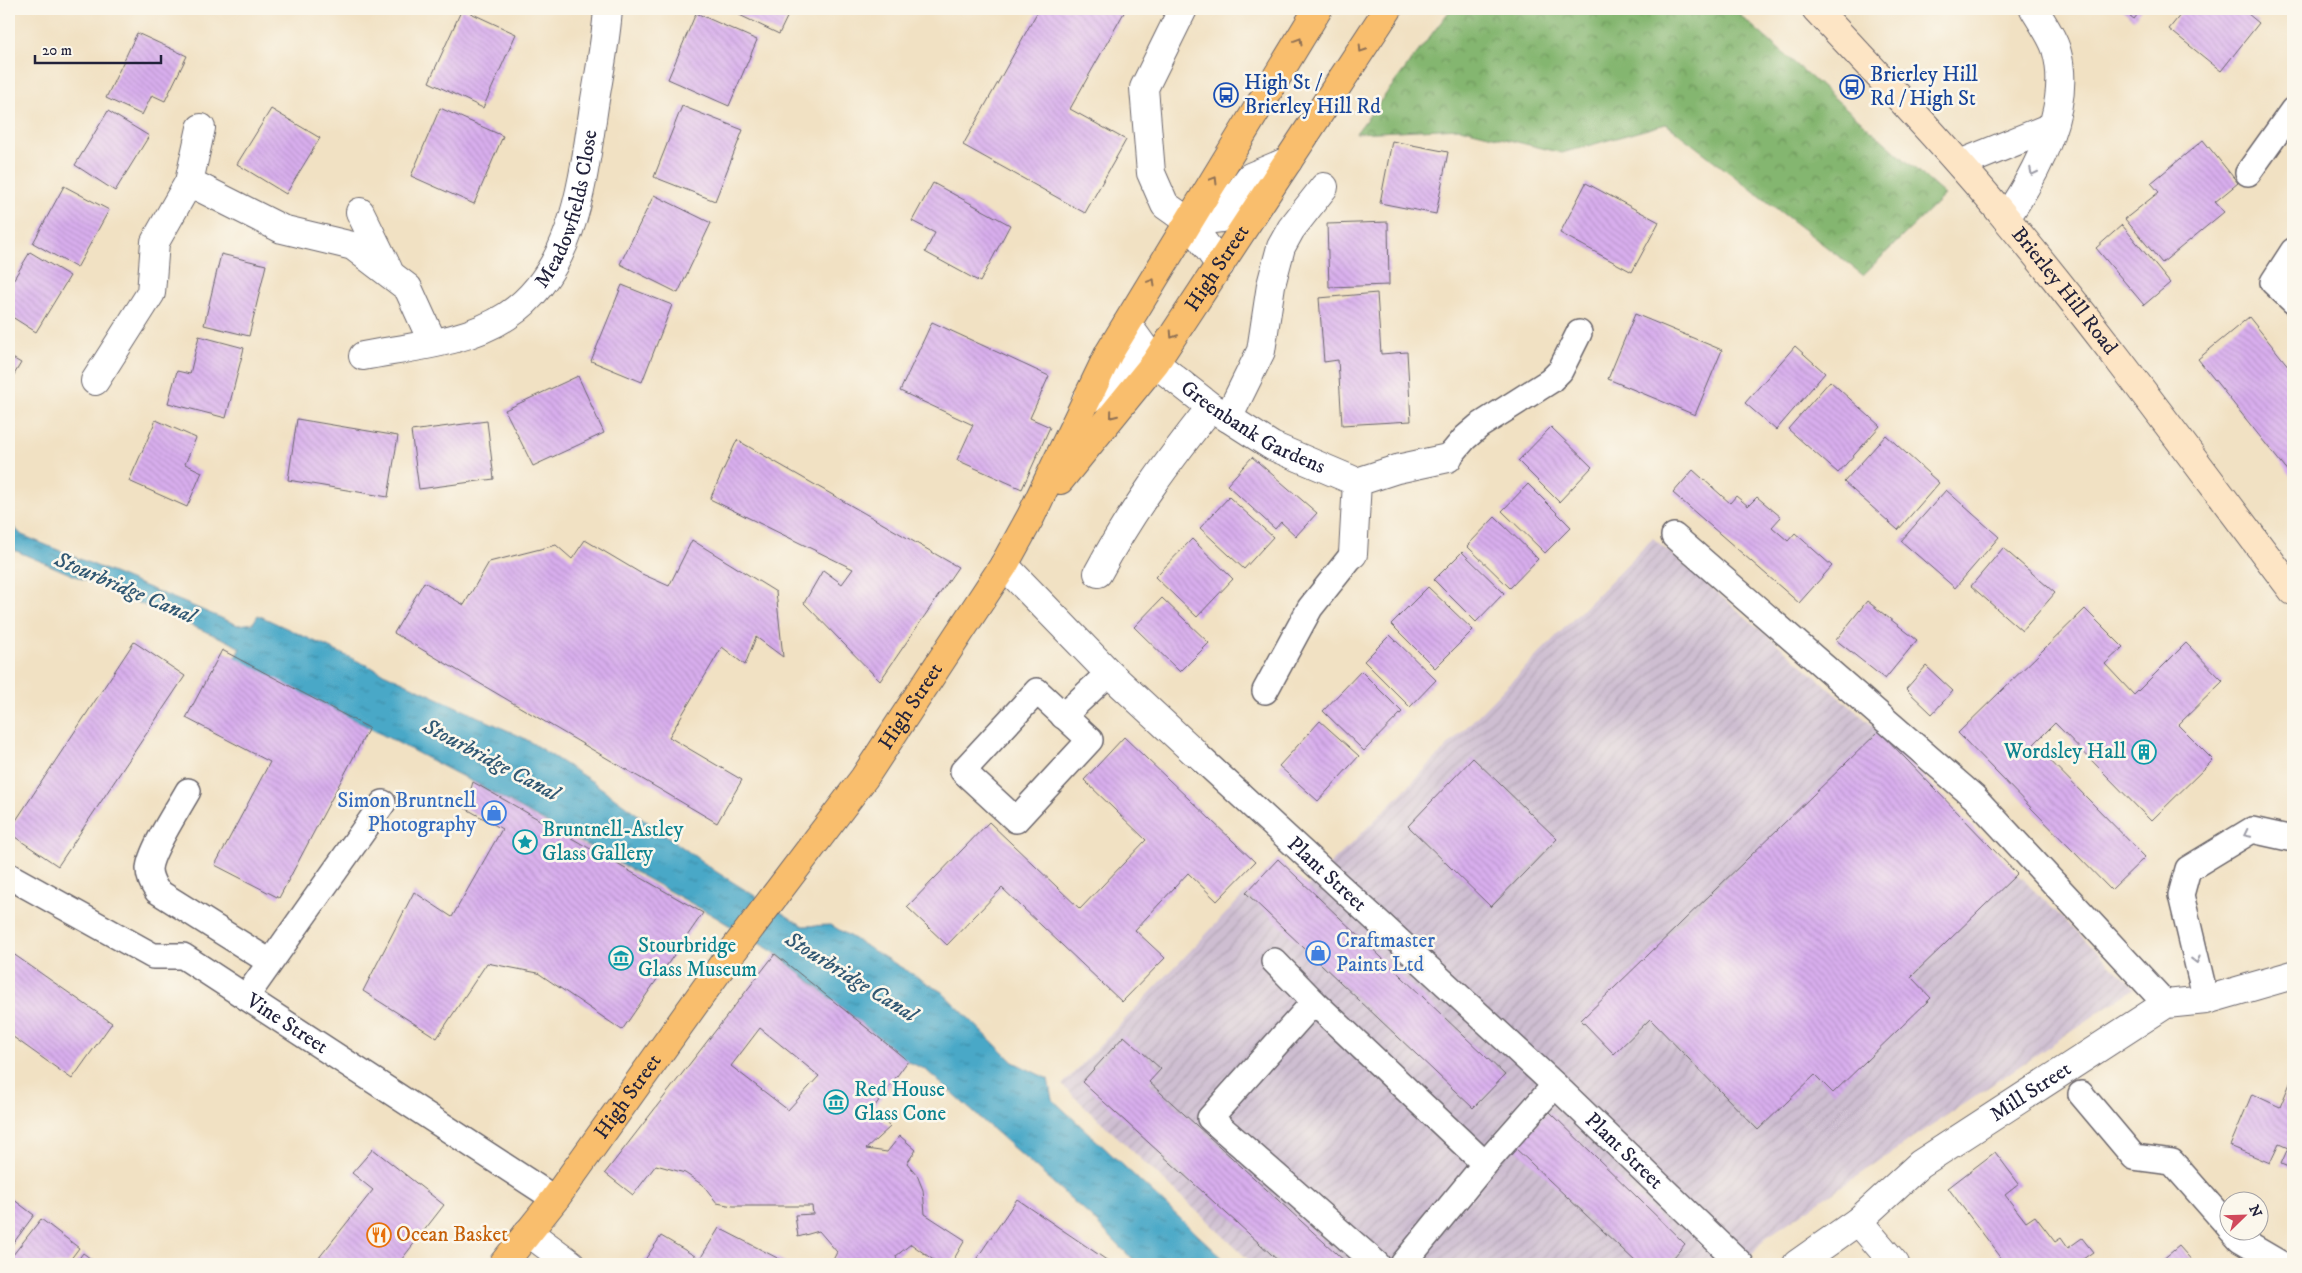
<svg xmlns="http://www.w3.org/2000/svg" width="2302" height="1273" font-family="'IM FELL DW Pica',serif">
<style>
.industrial{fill:url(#industrial-furrows)}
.forest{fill:url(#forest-crowns);stroke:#536c55}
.water{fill:url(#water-ripples);stroke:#356581}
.building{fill:url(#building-back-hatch);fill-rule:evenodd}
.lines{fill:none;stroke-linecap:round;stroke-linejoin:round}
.lane-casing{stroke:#6a656b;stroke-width:28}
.street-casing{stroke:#6a656b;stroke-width:30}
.secondary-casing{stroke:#6a656b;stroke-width:30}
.highway-casing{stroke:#6a656b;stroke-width:30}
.lane{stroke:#fff;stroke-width:25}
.street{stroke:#fff;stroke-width:28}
.secondary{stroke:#fde5c5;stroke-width:28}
.highway{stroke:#f9be6d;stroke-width:28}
.oneway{stroke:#8e7054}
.oneway2{stroke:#9c9ca7}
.labels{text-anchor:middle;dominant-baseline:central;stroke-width:5;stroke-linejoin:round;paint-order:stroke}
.transit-label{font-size:21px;fill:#164399;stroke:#fbf7ec;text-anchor:start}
.street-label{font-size:21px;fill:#22223b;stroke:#fbf7ec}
.culture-label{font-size:21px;fill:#0d838f;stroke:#fbf7ec;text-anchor:start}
.shop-label{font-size:21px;fill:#366cbe;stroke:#fbf7ec;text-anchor:end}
.food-label{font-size:21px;fill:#c56008;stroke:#fbf7ec;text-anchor:start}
.water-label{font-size:22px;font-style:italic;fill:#315873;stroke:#fbf7ec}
</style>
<defs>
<pattern id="industrial-furrows" width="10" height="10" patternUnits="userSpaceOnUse" patternTransform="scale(1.25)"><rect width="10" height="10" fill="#cebed1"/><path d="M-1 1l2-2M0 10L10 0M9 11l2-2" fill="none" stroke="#b1a3b4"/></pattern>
<pattern id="forest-crowns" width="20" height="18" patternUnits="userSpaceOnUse" patternTransform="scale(1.25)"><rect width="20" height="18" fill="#84b66f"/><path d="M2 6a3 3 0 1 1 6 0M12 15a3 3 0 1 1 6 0" fill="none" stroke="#6c945c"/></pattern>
<pattern id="water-ripples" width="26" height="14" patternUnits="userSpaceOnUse" patternTransform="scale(1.25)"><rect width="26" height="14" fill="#48a8c7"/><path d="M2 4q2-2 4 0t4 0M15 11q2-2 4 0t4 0" fill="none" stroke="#3c88a3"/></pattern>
<pattern id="building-back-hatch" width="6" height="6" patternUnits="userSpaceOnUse" patternTransform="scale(1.25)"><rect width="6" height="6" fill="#d8aeed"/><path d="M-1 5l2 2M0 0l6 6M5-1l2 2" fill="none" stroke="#b995cc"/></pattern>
</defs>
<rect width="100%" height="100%" fill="#fbf7ec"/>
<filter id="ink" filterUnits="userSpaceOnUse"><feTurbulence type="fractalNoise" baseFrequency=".02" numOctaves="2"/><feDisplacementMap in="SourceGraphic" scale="10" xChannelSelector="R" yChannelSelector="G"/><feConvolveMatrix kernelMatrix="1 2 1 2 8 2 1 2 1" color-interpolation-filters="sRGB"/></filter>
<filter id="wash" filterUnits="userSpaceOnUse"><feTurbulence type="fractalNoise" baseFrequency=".0096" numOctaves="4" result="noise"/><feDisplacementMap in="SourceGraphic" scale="20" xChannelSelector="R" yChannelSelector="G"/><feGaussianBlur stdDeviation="1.12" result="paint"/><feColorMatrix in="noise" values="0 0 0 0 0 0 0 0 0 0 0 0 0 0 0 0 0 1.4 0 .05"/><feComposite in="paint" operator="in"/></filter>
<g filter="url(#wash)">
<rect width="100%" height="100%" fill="#f1e1c3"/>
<!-- industrial -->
<path class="industrial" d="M1653,538l226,193 138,143 118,114 -368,249 -23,27h-491l-191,-179 216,-226 29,27 41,-39z"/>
<!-- forest -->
<path class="forest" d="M1451,9h282l212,186 -82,80 -197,-151 -104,29 -102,-25 -104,5z"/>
<!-- water -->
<path class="water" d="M9,523l13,12 216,90 15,-2 5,-8 266,123 69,44 122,89 88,55 28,-1 111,67 71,70 35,17 4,20 177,165h-92l-48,-49 -163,-145 -19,-9 -132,-108 -61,-37 -241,-134 -238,-124 5,-10 -12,-7 -214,-91 -5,1z"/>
<g id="blocks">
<!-- building -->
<path class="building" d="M462,9l54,25 -33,74 -54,-26z
M727,9h64l-12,25z
M1039,9h87l-56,100 56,31 -41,73 -122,-68z
M2121,9h21l-8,10z
M2185,9h57l17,14 -38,48 -52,-42z
M696,13l61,27 -28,66 -61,-27z
M137,33l50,23 -22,45 -13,-6 -10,20 -36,-17z
M682,106l61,24 -28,71 -61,-24z
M440,108l63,28 -29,68 -63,-28z
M271,109l49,29 -34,56 -49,-30z
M108,111l41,25 -34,55 -40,-26z
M2203,140l35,43 -23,19 9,10 -62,51 -37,-44 34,-27 -8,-9z
M1392,141l56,11 -12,62 -56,-11z
M933,183l77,42 -30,57 -55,-30 10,-19 -23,-12z
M1586,183l73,39 -27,50 -72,-39z
M64,186l45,24 -32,58 -44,-25z
M654,195l57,28 -33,70 -58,-29z
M1388,222l1,63 -60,2 -2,-63z
M2122,225l48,58 -26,22 -48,-57z
M30,252l40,24 -34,56 -27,-17v-28z
M221,254l45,11 -17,71 -45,-11z
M622,285l50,20 -30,77 -51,-21z
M1377,293l4,61 26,-2 4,69 -69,4 -4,-65 -14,2 -5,-64z
M1635,314l87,36 -27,65 -87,-36z
M2249,317l44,55v106l-95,-119z
M932,322l117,54 -19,42 20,9 -28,62 -65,-29 16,-35 -73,-34z
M199,336l45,12 -18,70 -58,-15 9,-32 13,3z
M1795,346l30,27 -49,57 -31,-27z
M9,356l12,7 -12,20z
M578,376l26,57 -71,33 -28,-56z
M1830,381l50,45 -42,47 -50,-44z
M297,419l101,17 -10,61 -100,-17z
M156,420l40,18 -11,26 17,8 -15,35 -58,-26z
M487,421l7,58 -75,10 -8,-58z
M1551,427l41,40 -33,35 -41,-41z
M1886,435l53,48 -41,47 -54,-48z
M737,440l221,127 -78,114 -76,-78 19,-33 19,14 11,-15 -143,-70z
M1252,457l65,56 -21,23 -15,-14 -6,7 -48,-44z
M1693,470l37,33 6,-7 12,10 9,-9 24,20 -9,10 16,14 7,-8 37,33 -33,37 -126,-110z
M1528,484l43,43 -26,26 -43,-42z
M1946,490l53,47 -44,51 -54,-47z
M1229,497l44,40 -29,32 -44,-41z
M1495,517l43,42 -28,29 -43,-42z
M1192,539l41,40 -36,38 -42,-40z
M585,540l57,34 27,12 23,-46 84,52 7,65 -27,-20 -11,28 -23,-18 -53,90 73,43 -25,43 -323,-190 30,-51 40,23 25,-43 67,-17 16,14z
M2003,548l52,45 -33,38 -51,-45z
M1462,552l42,41 -28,29 -42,-42z
M1428,587l45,43 -38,38 -44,-44z
M1162,598l47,45 -29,29 -46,-45z
M1867,601l50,39 -32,39 -49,-39z
M2085,609l38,38 -18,17 29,31 52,-52 37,38 -45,44 35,35 -62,61 -96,-98 -21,21 111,113 -34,33 -153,-157z
M1390,635l46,45 -26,27 -46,-46z
M134,642l51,34 -127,190 -49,-33v-2z
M222,650l147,78 -90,170 -64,-33 55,-103 -84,-44z
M1926,666l27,25 -21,23 -26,-25z
M1361,671l41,41 -38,39 -41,-40z
M1320,721l39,35 -41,45 -39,-35z
M1879,731l138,143 -106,103 20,21 -98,95 -18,-18 -57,55 -108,-111 -36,35 -33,-34z
M1124,737l131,125 -38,39 -29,-28 -53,57 30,28 -43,44 -120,-114 -55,57 -40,-38 82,-85 91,87 66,-69 -62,-60z
M1473,758l84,81 -66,68 -83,-81z
M473,782l230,131 -81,117 -84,-57 -51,-10 -50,75 -74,-47 51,-99 38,25 50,-88 -37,-21z
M1278,859l227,216 -32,33 -227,-215z
M9,951l103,72 -40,56 -63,-45z
M775,954l133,107 -36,49 18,17 -24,22 21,3 13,-16 16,14 -9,13 10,12 6,15 2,24 40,26 -14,24h-12l-28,-20 -15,12 2,8h-29v-2l-12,-1 -2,3h-24l6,-12 -18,-21 -21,6 -3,-22 18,-1 -1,-8h-79l-16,-3 -13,-17 -19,-13 -29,-8 -23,30 -28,-22zM760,1028l59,48 -31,34 -57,-44z
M1124,1036l37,33 -12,13 199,182h-66l-200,-182z
M2291,1081l2,1v87l-12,-5 7,-16 -9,-4 -9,19 -40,-17 22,-52 28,13z
M1550,1112l135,132 -17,20h-30l-124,-117z
M373,1149l71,56 -46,59h-84l59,-74 -21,-17z
M1995,1152l24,32 -14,11 21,27 9,-6 20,26 6,-4 7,10 14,-10 11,14 -17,12h-70l-58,-76z
M9,1196l25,19 -25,34z
M1017,1199l91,62 -2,3h-133z
M41,1219l38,29 -12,16h-58v-4z
M719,1228l70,36h-147l19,-28 39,23z
M2179,1246l16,18h-38z
M83,1253l15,11h-23z"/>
</g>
</g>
<g filter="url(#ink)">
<use href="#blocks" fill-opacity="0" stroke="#6a656b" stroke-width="1"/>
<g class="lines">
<!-- lane casing -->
<g class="lane-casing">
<g id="lane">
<path d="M2248,173l45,-63"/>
<path d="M2293,251l-20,31 20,19"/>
<path d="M1448,458l17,-20 14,-12 71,-45 10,-10 19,-38"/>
<path d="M1674,536l300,261 192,207"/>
<path d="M1037,691l53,49 -74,80 -53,-49z"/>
<path d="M1265,691l45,-83 43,-54"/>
<path d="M1063,716l46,-43"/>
<path id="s1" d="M1193,751l362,334 186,179"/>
<path d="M188,791c-10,18 -38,60 -39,78 0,9 4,15 8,22l113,71"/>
<path id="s2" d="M9,876l144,80h30l372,243"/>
<path d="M1274,961l40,41 171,162"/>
<path d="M246,997l137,-194"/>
<path d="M2206,1000l-25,-105 7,-26 64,-39 41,9"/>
<path d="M1314,1002l-104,116 167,146"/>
<path d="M2081,1094l53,63 38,5 58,66"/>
<path d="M2231,1230l9,10 41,24"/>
<path d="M1403,1264l82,-100 70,-79"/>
</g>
</g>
<!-- street casing -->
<g class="street-casing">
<g id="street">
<path d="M1183,9l-39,79 7,85 14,32 24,17 31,43"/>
<path d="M1960,164l91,-37"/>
<path d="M189,182l93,47 71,17 55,42 25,55"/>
<path d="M360,212l28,57"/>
<path d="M2006,218c31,-46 67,-112 50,-169 -4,-13 -15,-28 -22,-40"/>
<path d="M1189,222l32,-4 29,-41 38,-16"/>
<path id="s3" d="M1127,324l28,39 56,44 61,39 85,36"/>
<path id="s4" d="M363,356c47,-9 103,-13 144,-40 68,-45 76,-137 87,-210 5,-32 12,-65 14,-97"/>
<path d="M95,381l56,-88 4,-51 34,-60 12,-54"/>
<path d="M1086,400l27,-11 19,-28 23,2"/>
<path d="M1228,418l33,-67 10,-66 10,-38 10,-18 33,-42"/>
<path d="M1353,554l4,-72 40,-13 51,-11"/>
<path d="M1004,565l105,108 84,78"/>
<path d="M1098,573c32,-60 71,-113 113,-166"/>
<path d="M1858,1221l37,43"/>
<path d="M528,1232l43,32"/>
<path id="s5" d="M1797,1264l61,-43 62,-57 246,-160 40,-4 87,-25"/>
</g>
</g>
<!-- secondary casing -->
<g class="secondary-casing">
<g id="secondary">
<path id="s6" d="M1816,9c64,68 129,136 188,207 101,121 194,250 289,375"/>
</g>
</g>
<!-- highway casing -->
<g class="highway-casing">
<g id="highway">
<path id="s7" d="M1060,480l95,-117 233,-354"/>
<path id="s8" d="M503,1264l52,-65 171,-239 138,-182 140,-213 27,-49 78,-163 209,-344"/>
</g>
</g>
<!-- lane -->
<use href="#lane" class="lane"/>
<!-- street -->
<use href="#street" class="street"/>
<!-- secondary -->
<use href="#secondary" class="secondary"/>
<!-- highway -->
<use href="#highway" class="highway"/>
</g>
<!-- one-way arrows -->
<defs><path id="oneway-chevron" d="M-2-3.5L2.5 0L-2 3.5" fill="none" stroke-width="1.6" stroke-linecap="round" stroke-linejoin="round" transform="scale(1.25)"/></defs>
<g class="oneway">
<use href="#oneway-chevron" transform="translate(1299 41) rotate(-59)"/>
<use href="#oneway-chevron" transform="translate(1362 49) rotate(123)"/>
<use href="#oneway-chevron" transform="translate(1214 180) rotate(-59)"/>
<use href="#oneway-chevron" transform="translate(1152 282) rotate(-59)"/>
<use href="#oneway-chevron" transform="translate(1173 335) rotate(123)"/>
<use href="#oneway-chevron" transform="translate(1113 415) rotate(129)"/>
</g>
<g class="oneway2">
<use href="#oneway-chevron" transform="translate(2033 172) rotate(117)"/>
<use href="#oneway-chevron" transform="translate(2247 834) rotate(154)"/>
<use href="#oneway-chevron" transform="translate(2196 960) rotate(76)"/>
</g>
</g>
<!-- icons -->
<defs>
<g id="bus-ring" transform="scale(1.25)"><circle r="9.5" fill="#fbf7ec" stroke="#1a4fb4" stroke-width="1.5"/><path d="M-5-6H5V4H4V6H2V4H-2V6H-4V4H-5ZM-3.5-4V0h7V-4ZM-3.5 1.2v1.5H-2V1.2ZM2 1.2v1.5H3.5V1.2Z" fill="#1a4fb4"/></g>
<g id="building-ring" transform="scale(1.25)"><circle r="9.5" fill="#fbf7ec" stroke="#0f9aa8" stroke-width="1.5"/><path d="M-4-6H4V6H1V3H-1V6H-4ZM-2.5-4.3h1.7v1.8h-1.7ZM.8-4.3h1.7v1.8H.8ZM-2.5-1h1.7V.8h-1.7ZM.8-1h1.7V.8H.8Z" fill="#0f9aa8"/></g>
<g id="shop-ring" transform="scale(1.25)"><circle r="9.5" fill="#fbf7ec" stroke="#3f7fe0" stroke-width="1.5"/><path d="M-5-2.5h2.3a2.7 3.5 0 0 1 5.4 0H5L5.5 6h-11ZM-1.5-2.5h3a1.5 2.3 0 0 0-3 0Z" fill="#3f7fe0"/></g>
<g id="sight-ring" transform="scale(1.25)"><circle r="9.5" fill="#fbf7ec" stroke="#0f9aa8" stroke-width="1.5"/><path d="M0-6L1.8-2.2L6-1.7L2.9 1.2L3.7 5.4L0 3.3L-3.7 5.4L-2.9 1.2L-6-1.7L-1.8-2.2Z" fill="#0f9aa8"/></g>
<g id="museum-ring" transform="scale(1.25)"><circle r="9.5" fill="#fbf7ec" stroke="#0f9aa8" stroke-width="1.5"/><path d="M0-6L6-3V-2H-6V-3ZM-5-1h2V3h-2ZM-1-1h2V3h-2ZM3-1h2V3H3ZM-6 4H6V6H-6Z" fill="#0f9aa8"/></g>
<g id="restaurant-ring" transform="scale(1.25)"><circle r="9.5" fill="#fbf7ec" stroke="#e8710a" stroke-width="1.5"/><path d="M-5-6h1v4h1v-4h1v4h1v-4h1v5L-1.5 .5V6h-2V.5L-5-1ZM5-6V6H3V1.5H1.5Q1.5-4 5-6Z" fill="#e8710a"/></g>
</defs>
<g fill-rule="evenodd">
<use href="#bus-ring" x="1852" y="87"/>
<use href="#bus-ring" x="1226" y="95"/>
<use href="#building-ring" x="2144" y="752"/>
<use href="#shop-ring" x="494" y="813"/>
<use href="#sight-ring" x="525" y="842"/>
<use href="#shop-ring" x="1318" y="953"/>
<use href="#museum-ring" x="621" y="958"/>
<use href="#museum-ring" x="836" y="1102"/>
<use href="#restaurant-ring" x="379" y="1235"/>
</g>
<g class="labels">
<!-- transit labels -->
<g class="transit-label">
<text x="1870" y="75">Brierley Hill<tspan x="1870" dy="24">Rd / High St</tspan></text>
<text x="1244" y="83">High St /<tspan x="1244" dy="24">Brierley Hill Rd</tspan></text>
</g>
<!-- street labels -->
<g class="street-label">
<text stroke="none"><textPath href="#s4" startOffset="278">Meadowfields Close</textPath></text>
<text stroke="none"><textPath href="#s7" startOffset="264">High Street</textPath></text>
<text stroke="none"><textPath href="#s6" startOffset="376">Brierley Hill Road</textPath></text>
<text stroke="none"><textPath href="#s3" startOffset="166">Greenbank Gardens</textPath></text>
<text stroke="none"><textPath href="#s8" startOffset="691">High Street</textPath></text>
<text stroke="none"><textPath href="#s1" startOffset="182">Plant Street</textPath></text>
<text stroke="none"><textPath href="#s2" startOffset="319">Vine Street</textPath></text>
<text stroke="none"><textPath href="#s5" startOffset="291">Mill Street</textPath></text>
<text stroke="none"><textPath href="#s8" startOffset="209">High Street</textPath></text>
<text stroke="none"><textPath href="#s1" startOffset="588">Plant Street</textPath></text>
</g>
<!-- culture labels -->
<g class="culture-label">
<text x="2126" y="752" text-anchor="end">Wordsley Hall</text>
<text x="542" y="830">Bruntnell-Astley<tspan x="542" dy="24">Glass Gallery</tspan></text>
<text x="638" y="946">Stourbridge<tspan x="638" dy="24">Glass Museum</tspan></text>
<text x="854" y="1090">Red House<tspan x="854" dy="24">Glass Cone</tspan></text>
</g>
<!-- shop labels -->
<g class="shop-label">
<text x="476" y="801">Simon Bruntnell<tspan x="476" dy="24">Photography</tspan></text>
<text x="1336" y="941" text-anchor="start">Craftmaster<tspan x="1336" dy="24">Paints Ltd</tspan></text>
</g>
<!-- food labels -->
<g class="food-label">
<text x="396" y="1235">Ocean Basket</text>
</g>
<!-- water labels -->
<g class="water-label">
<text transform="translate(125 588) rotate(23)">Stourbridge Canal</text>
<text transform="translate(491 760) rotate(28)">Stourbridge Canal</text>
<text transform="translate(851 977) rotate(32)">Stourbridge Canal</text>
</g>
</g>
<!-- margin -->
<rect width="2302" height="1273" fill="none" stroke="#fbf7ec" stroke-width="30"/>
<!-- north arrow -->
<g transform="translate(2244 1216) rotate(67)"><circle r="24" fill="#fbf7ec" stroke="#a4a2a5"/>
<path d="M0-4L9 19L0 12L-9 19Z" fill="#d1495b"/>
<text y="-8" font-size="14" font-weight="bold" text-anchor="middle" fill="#22223b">N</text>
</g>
<!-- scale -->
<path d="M35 55v8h126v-8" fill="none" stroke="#22223b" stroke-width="2.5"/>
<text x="42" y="55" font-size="15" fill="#22223b" stroke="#fbf7ec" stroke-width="4" paint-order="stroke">20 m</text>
</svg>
